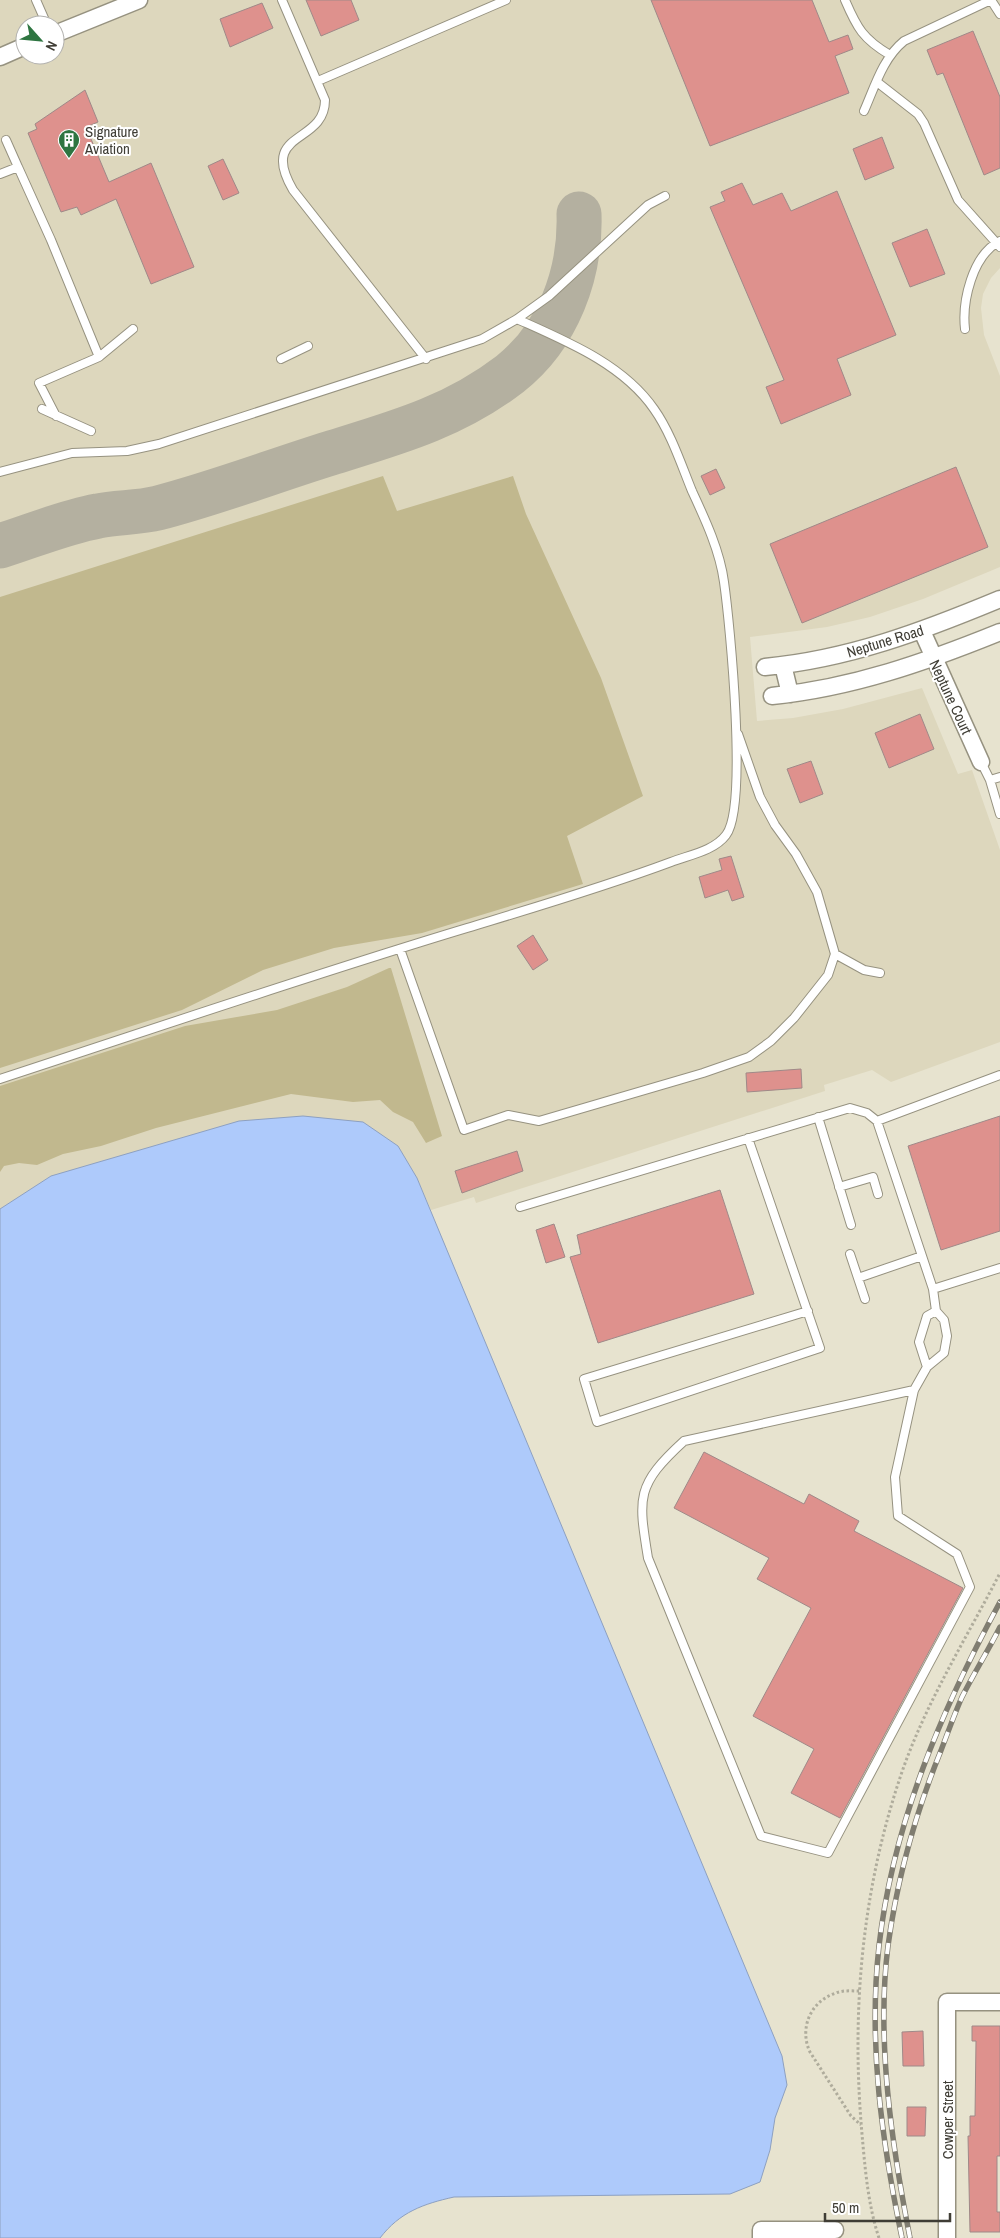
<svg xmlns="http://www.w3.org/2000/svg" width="1000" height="2238" font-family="'Archivo Narrow',sans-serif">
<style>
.built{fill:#ddd7bd;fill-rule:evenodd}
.green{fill:#c1b88e}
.water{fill:#aecafb;stroke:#8da0c0}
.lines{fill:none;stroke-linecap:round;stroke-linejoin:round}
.taxiway{stroke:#b4b0a0;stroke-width:45}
.building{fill:#de918d;stroke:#9f8988}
.lane-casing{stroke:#969280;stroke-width:10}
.street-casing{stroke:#969280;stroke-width:19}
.path{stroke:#afac9c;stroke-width:3;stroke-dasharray:2.5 2.5;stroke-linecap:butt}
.lane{stroke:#fff;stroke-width:8}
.street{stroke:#fff;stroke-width:16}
.rail-casing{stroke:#807d71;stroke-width:5.5}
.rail{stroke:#fff;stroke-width:4;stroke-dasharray:11;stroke-linecap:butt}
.labels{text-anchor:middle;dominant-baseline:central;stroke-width:4;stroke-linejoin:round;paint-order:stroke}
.poi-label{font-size:15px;fill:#3f3d35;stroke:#fff;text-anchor:start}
.street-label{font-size:15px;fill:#3f3d35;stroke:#fff}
</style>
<rect width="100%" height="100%" fill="#e7e3cf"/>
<!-- built -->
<path class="built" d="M0,0h1000v268l-9,10 -8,16 -2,14 3,27 16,41v191l-77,32 -53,18 -43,10 -77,10 7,84 36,-3 50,-9 79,-21 36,86 14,-4 28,80v192l-109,40 -19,-12 -48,15 1,6 -349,112 -2,-6 -43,13 -14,-32 -19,-32 -35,-24 -124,-1 -188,55 -51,33zM25,25h30v30h-30z"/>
<!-- green -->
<path class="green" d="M383,476l14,35 116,-35 13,38 75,164 42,118 -76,40 16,48 -161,49 -88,15 -71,22 -81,40 -182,58v-471z
M389,968h2l51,168 -16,7 -13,-21 -20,-10 -13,-12 -27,2 -62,-8 -135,34 -55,18 -38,8 -26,11 -18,-2 -15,3 -4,6v-86l185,-60 92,-16 70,-23z"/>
<!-- water -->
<path class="water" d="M303,1116l60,6 35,24 19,32 365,878 5,29 -12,33 -5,32 -10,32 -30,12 -276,3c-31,7 -54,15 -74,41h-380v-1029l51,-33 188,-55z"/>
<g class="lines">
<!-- taxiway -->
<path class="taxiway" d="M0,546c32,-10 65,-24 98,-30 19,-4 40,-3 60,-8 58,-15 115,-37 173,-55 65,-20 123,-36 179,-79 48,-38 71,-100 69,-160"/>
</g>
<!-- building -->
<path class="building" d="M306,0h45l8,20 -38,16z
M651,0h161l17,42 19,-7 5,14 -18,7 14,37 -139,53z
M262,3l11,25 -43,19 -10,-28z
M973,31l27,66v71l-16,7 -41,-102 -6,2 -10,-25z
M85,90l13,32 -12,5 23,55 42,-19 43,104 -43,17 -35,-85 -35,16 -4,-8 -16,5 -33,-79 9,-4 -2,-5z
M882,137l12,31 -29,12 -12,-31z
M223,159l16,34 -16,7 -15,-34z
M742,183l11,22 29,-12 9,18 46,-20 59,144 -59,24 14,36 -70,29 -15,-37 18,-7 -74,-173 15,-6 -4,-9z
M927,229l18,45 -35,13 -18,-44z
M956,467l32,80 -186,76 -32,-79z
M716,469l9,19 -15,7 -9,-19z
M920,714l14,35 -45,19 -14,-35z
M811,761l12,33 -23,9 -13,-34z
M731,856l13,41 -12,4 -4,-11 -23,8 -6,-21 23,-7 -3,-11z
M533,935l15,25 -15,10 -16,-24z
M801,1069l1,19 -55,4 -1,-19z
M1000,1116v115l-59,19 -33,-104z
M517,1151l6,20 -61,22 -7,-22z
M720,1190l34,104 -156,49 -28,-86 11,-3 -4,-19z
M554,1224l11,33 -19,6 -10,-33z
M704,1452l100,52 5,-10 50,27 -5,10 109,57 -123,230 -49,-25 23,-44 -61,-33 58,-108 -54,-29 12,-21 -95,-50z
M972,2026h28v130h-3v56h3v20h-30l-2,-96h2v-20h5l1,-75h-4z
M923,2031l1,35h-21l-1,-34z
M907,2107h19l-1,29h-18z"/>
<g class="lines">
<!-- lane casing -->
<g class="lane-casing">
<path id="lane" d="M36,0l11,25
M282,0l43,100c0,45 -67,30 -32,90l133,169
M845,0c12,28 18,39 45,55
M991,0l9,14
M318,81l188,-81
M877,82l41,32 6,9 34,77 42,47
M864,111c11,-25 19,-53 40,-70l87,-41
M6,140l12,27
M0,174l18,-7 33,73 48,117 -60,26 17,33
M965,329c-3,-27 7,-74 35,-88
M99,357l34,-28
M281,359l27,-13
M42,409l49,22
M0,472l72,-19 55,-2 32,-7 323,-105 35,-20 32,-23 99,-91 17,-9
M981,762l9,18 10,34
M990,780l10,-3
M400,949l64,181 44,-15 31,6 164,-48 46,-16 22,-16 23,-23 34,-43 7,-21 -18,-62 -21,-38 -21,-29 -15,-28 -22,-63
M835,954l29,16 16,3
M0,1079c156,-51 311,-104 467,-151 69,-21 137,-41 204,-66 18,-7 43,-11 55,-27 22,-28 4,-211 -2,-253 -4,-31 -19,-63 -32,-91 -11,-27 -21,-58 -38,-82 -31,-45 -88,-68 -137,-90
M818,1117l33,108
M877,1121l123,-46
M748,1138l72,210 -223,74 -13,-43 224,-68
M839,1187l34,-10 5,17
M520,1207l330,-99 17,5 10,8 56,168 3,22 8,9 3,16 -3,17 -17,14 -13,23 -19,87 3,39 59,38 13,33 -142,266 -67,-17 -113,-278c-10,-61 -12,-73 36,-117l230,-51
M850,1254l8,24 64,-22
M858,1278l7,21
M933,1289l67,-21
M927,1367l-8,-25 8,-26 9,-5"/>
</g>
<!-- street casing -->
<g class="street-casing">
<path id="street" d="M55,34l84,-34
M0,57l25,-11
M922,631l59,131
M783,665l7,29
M765,667c84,-8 158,-36 235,-68
M772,696c80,-8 154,-34 228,-64
M761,2238v-8h74
M947,2238v-236h53"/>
</g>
<!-- path -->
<path class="path" d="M859,1991c-7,0 -16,-1 -23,2 -26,8 -37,36 -26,59l41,64 10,9
M879,2238c-11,-33 -14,-70 -17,-104 -11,-124 0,-247 41,-365 24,-68 64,-132 97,-196"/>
<!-- lane -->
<use href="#lane" class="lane"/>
<!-- street -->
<use href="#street" class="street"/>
<!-- rail casing -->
<g class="rail-casing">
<path id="rail" d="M902,2238c-20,-96 -34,-194 -23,-292 14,-123 63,-237 121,-344
M910,2238c-18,-92 -34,-198 -22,-292 9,-67 27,-131 52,-193 7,-18 14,-38 22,-56 12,-24 26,-46 38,-70"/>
</g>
<!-- rail -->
<use href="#rail" class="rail"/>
</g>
<!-- icons -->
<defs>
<g id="building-pin" transform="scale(1.125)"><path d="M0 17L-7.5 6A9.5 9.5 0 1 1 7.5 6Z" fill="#2e7541" stroke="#fff"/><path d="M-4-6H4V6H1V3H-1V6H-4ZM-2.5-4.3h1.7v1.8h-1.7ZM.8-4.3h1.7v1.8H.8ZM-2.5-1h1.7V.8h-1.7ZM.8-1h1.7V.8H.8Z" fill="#fff"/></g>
</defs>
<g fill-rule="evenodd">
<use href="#building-pin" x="69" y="140"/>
</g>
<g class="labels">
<!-- poi labels -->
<g class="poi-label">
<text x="85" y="131">Signature<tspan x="85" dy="17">Aviation</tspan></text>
</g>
<!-- street labels -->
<g class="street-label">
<text transform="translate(885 641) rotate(-17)">Neptune Road</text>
<text transform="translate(951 697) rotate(65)">Neptune Court</text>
<text transform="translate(947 2120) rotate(-90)">Cowper Street</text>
</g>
</g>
<!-- north arrow -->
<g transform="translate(40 40) rotate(117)"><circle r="24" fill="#ffffff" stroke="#b2b1ae"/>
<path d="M0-4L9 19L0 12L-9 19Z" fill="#2e7541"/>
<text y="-8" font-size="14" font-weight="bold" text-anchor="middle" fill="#3f3d35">N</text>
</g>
<!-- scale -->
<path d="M825 2213v8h125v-8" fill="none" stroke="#3f3d35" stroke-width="2.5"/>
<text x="832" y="2213" font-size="15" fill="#3f3d35" stroke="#ffffff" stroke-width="4" paint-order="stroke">50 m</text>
</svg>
